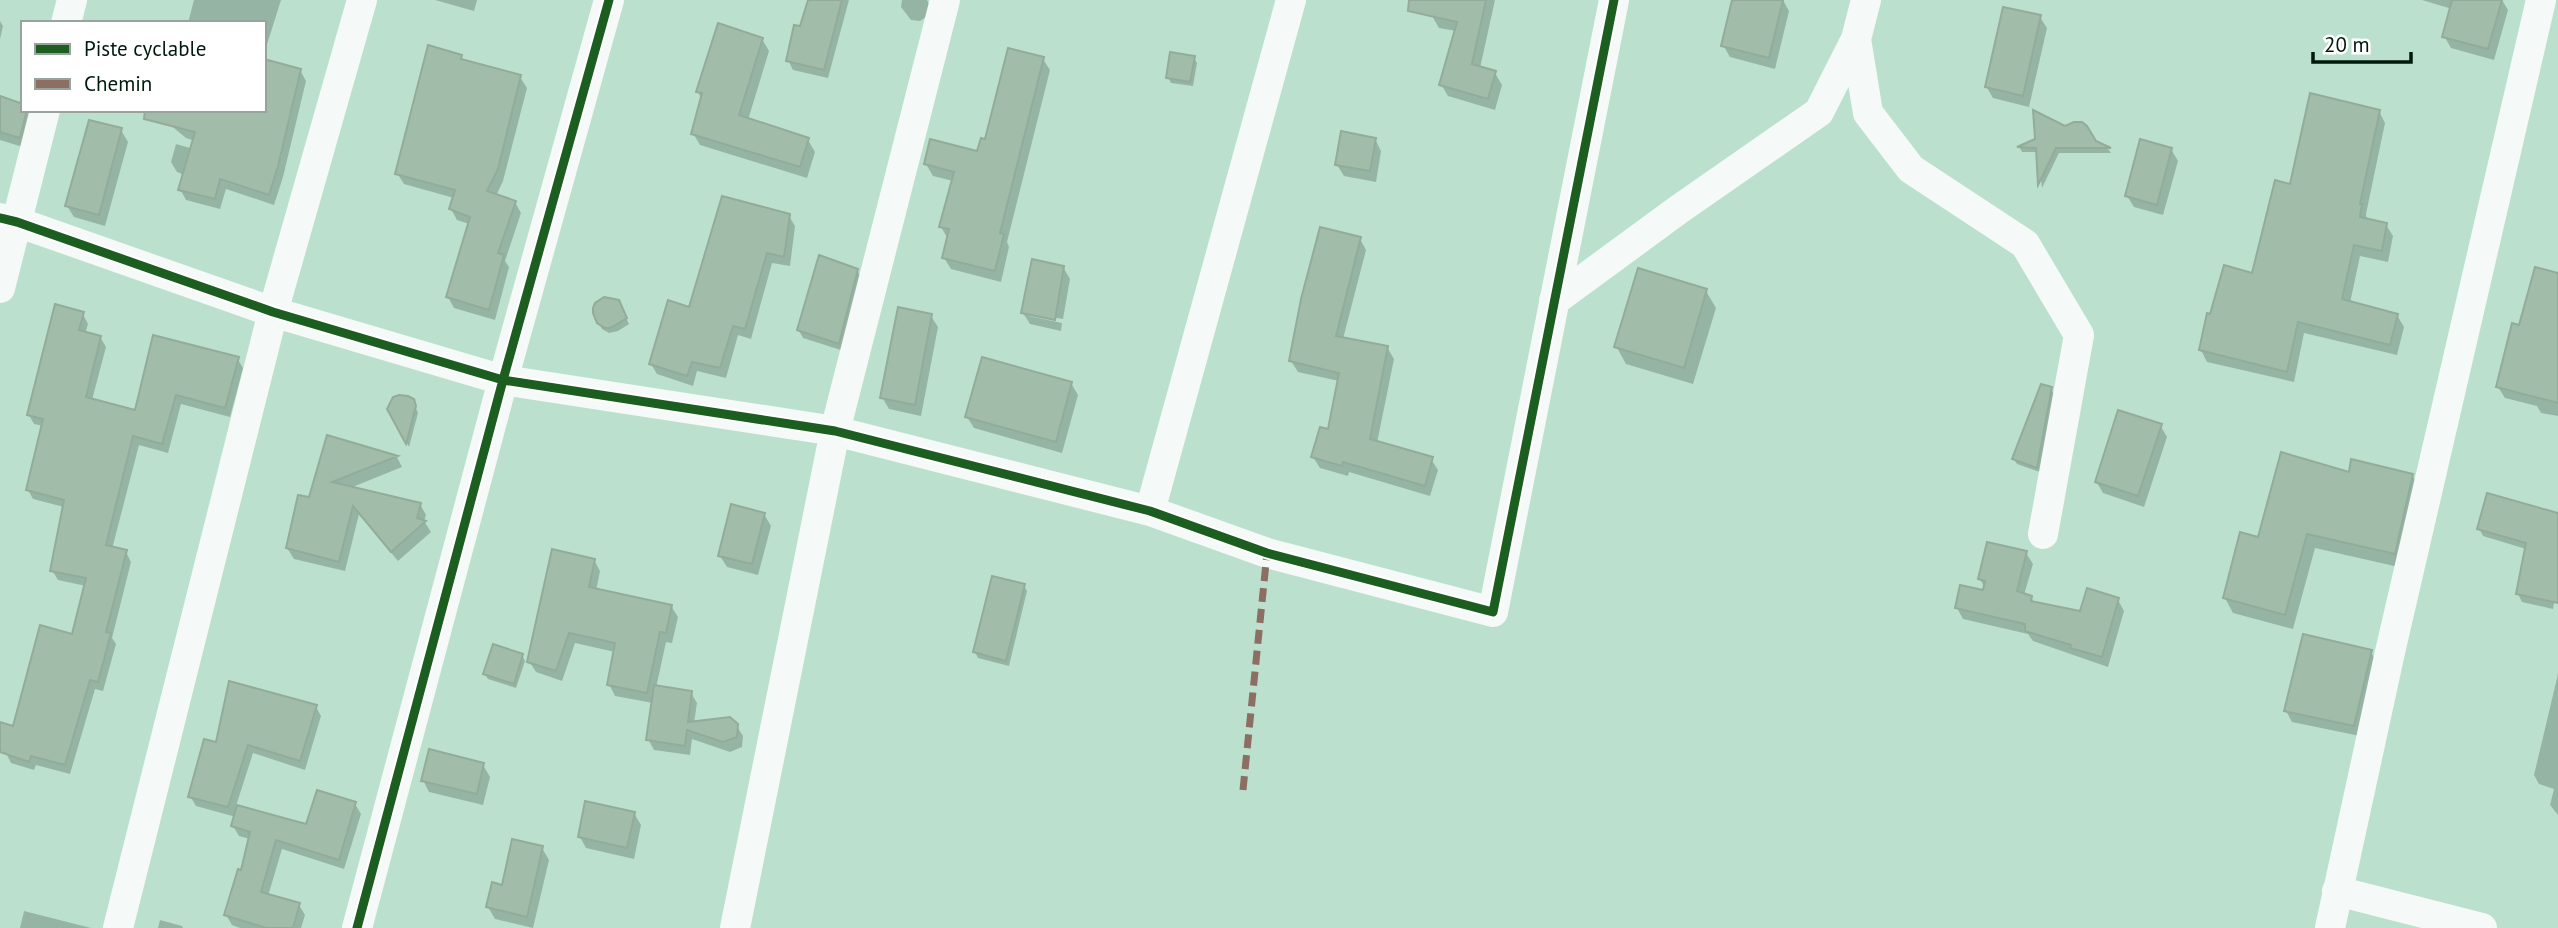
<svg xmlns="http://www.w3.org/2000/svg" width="2558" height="928" font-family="'PT Sans',sans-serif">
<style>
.shadow{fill:#0003}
.building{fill:#a2bcaa;stroke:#93ac9a;stroke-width:2}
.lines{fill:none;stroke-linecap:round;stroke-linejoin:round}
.street{stroke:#f5faf8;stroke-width:30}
.quiet{stroke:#8d6e63;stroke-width:7;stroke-dasharray:14 7;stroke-linecap:butt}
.cycleway-casing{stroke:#fff;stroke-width:13}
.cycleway{stroke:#1b5e20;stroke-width:9}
</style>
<rect width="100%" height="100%" fill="#bbe1ce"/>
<!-- shadow -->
<path class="shadow" d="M194,0h87l-17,54v-31h-76z
M435,0h42l-3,11z
M810,0h39l-21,78 -35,-8 -5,-10z
M902,0h25l2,4 -3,13 -6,4 -9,-1 -10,-13z
M1436,0h59l-15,68 15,5 7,12 -7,25 -47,-14 -7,-12 15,-53 -17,-3 -7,-12z
M1734,0h49l6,11 -14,58 -45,-12 -7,-12z
M2422,0h80l6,10 -14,50 -43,-12 -7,-12 8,-27z
M2040,17l7,11 -18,79 -36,-9 -7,-12z
M0,21l3,5 -3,13z
M762,39l7,12 -21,69 60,20 7,12 -8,26 -107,-33 -7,-12 9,-33 -4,-8z
M461,56l3,6 56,15 7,11 -24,93 -7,15 19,6 6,11 -16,48 4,6 -14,53 -41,-12 -6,-11 21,-73 -12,-4 -6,-11 3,-11 -50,-14 -7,-11z
M1194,58l3,5 -4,23 -22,-3 -3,-6z
M1043,59l7,11 -43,172 2,5 -8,35 -50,-13 -7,-11 4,-19 -7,-12 12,-46 -20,-5 -7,-12 53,-11z
M300,70l6,11 -23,96 -9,28 -48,-16 -6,20 -34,-9 -6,-11 4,-14 -7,-3 -6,-10 5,-18 25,7 -6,-10 -9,-3 -34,-28h112z
M0,98l23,12h6l4,8 -7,30 -26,-8z
M2379,111l6,12 -19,91 1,7 19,4 7,11 -5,26 -28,-6 -10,47 47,12 7,12 -7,28 -93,-22 -10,49 -87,-20 -6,-12 52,-75 38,-89z
M121,130l7,12 -23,84 -31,-9 -7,-11z
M1375,139l6,12 -5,31 -32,-6 -7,-11z
M2037,141l58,1 14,8 2,3h-52l-17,35 -4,-36h-16l-2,-4z
M2171,149l7,12 -15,54 -29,-8 -7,-11z
M789,216l6,10 -5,40 -18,-3 -21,76 -13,-4 -12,43 -29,-7 -4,15 -36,-12 -6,-10z
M1360,239l6,11 -23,89 44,8 7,12 -17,84 54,16 7,11 -8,26 -81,-24 -1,4 -28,-8 -7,-11 16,-26 10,-50 -41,-9 -7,-11z
M1063,267l7,12 -7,40 -34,-6v3l33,7 -1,8 -31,-7 -7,-11z
M857,270l5,9 -18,72 -41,-13 -5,-9z
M2558,275v141l-17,-3 -4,-7 -32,-8 -7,-11 22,-60z
M1706,291l10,17 -23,76 -67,-20 -10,-18z
M621,308l8,16 -11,7 -9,2 -7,-4 -4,-7z
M83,314l5,10 -3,10 15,3 6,10 -14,53 44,13 101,-55 6,10 -13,49 -49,-13 -13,49 -29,-8 -27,104 14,3 5,10 -19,76 4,6 -13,47 -8,-2 -25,85 -34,-9 -2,5 -23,-7 -5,-10 67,-117 13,-50 -28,-6 -6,-10 12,-63 -31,-8 -5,-9 15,-64 -9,-2 -5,-9z
M931,316l7,11 -17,89 -32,-7 -7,-12z
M1071,383l7,12 -16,58 -88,-25 -7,-11z
M2051,389l3,5 -14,78 -23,-8 -3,-5z
M413,401l5,12 -9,34 -20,-38z
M2160,425l7,12 -23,70 -41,-14 -7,-12z
M328,437l69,20 5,10 -52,21 70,16 6,11 -2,6 7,11 -33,29 -39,-47 -14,57 -51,-12 -7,-11 23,-49z
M2350,474l62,1 9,15 -18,78 -88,-20 -22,81 -60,-16 -8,-15z
M764,514l7,12 -13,49 -31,-8 -7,-11z
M2558,514v66l-5,29 -31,-7 -4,-8 8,-45 -43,-13 -4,-8z
M2026,553l7,11 -9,31 7,2 3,6 48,10 36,-13 6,11 -16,56 -75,-26 -5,-7 -65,-15 -6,-11 27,-16 1,-4 -5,-9z
M594,560l6,11 -4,20 75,15 7,11 -6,26 -6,-1 -10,46 35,5 6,10 -3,20 42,2 7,11 -1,11 -12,5 -38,-13 -2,16 -36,-5 -6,-11 5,-36 -38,-7 -6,-12 6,-32 -40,-9 -13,38 -26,-9 -7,-11z
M1024,586l3,5 -18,75 -31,-8 -3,-6z
M2371,652l6,11 -17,73 -68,-14 -6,-11z
M522,655l3,6 -9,27 -28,-9 -3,-5z
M2558,674v141l-8,-10 4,-16 -15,-5 -5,-9z
M316,707l5,9 -16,54 -52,-17 -17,53 72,20 47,-22 6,10 -17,55 -62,-20 -14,47 31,9 6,10 -4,13h-61l-8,-3 -6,-10 16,-43 8,-33 -11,-3 -6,-10 3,-9 -40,-11 -6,-10 27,-52z
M483,765l7,12 -7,28 -54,-13 -6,-12z
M634,813l7,12 -7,34 -48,-11 -6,-11z
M542,848l7,12 -16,68 -38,-9 -7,-12 15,-20z
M24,911l67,17h-71z
M160,920l22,6 1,2h-25z"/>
<!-- building -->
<path class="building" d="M808,0h34l-18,70 -38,-9 8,-36 6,1z
M1409,0h77l-14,64 24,7 -8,28 -49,-14 18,-63 -49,-11z
M1732,0h51l-14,58 -48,-12z
M2452,0h50l-14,49 -46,-12z
M2003,7l38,8 -18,81 -38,-9z
M718,23l45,15 -24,77 70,23 -9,29 -109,-33 11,-41 -6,-1z
M428,45l34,10 -1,4 60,16 -23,94 -11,22 29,10 -18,52 6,2 -15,55 -43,-13 24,-80 -21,-8 6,-19 -60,-16z
M1008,48l36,9 -44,176 4,1 -9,37 -53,-13 7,-29 -10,-2 15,-55 -30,-8 6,-25 47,12 4,-13 4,1z
M1170,52l25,4 -5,26 -24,-4z
M264,59l37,10 -23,97 -9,29 -49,-16 -5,20 -37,-9 17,-58 -51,-13 1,-9h119z
M2310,93l70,17 -20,94h2l-2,13 27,6 -5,28 -28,-6 -12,54 56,15 -8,31 -92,-23 -11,50 -88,-22 8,-37 3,1 14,-49 28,8 23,-93 15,4z
M0,96l23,8v6h4l-7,28 -20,-6z
M2033,110l32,16 9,-4h8l5,4 9,15 15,7h-55l-18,37 -2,-37 -19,-1 18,-8z
M89,120l33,8 -23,87 -34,-9z
M1341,131l35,7 -6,33 -35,-6z
M2140,139l32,9 -15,57 -32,-9z
M722,196l68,18 -6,43 -17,-4 -22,76 -12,-3 -13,42 -28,-6 -5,14 -38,-12 19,-64 21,7z
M1320,227l41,10 -25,99 52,10 -18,93 63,18 -8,29 -82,-24 -1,4 -31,-9 9,-30 8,2 11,-56 -50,-12 12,-62z
M819,255l39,14 -19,75 -42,-14z
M1032,259l32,7 -9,54 -34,-7z
M2535,267l23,6v130l-62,-16 16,-64 7,2z
M1638,268l69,21 -23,79 -70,-21z
M604,297l15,3 8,18 -17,10h-5l-8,-5 -4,-10v-5l2,-5z
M55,304l29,8 -5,18 22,6 -15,61 49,13 18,-75 86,22 -14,51 -49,-13 -14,49 -29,-8 -27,109 21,5 -21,82 5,1 -13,49 -8,-2 -25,85 -34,-9 -2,6 -29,-10v-30l13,4 27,-101 32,9 14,-56 -36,-7 14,-71 -38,-10 17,-71 -16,-4z
M898,307l34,7 -17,91 -35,-7z
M982,357l90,25 -16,60 -91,-25z
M2041,384l11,3 -15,81 -25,-9z
M399,395l9,1 6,3 2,7 -10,38 -19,-35 6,-12z
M2118,410l44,14 -24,72 -43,-14z
M327,435l71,21 -66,26 89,21 -4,15 9,3 -35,31 -38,-46 -14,56 -53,-14 12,-53 11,2z
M2281,452l68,20 2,-13 62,15 -18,80 -88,-20 -22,81 -62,-17 17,-66 18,5z
M2487,493l71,20v90l-42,-9 10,-51 -49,-14z
M731,504l34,9 -13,51 -34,-8z
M1987,542l40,9 -10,40 15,5 -1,5 49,10 7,-23 32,10 -17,59 -32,-9 1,-3 -46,-14v-7l-70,-16 5,-23 23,5 2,-9 -7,-2z
M552,549l43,10 -6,28 83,18 -6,28 -6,-1 -13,61 -40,-8 8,-42 -46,-10 -13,38 -29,-9z
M992,576l33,8 -19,77 -33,-9z
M2303,634l69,16 -18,76 -70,-15z
M493,644l30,10 -9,30 -31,-10z
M229,681l88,24 -17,56 -52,-16 -20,62 -40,-10 16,-58 12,3z
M654,685l38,6 -4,31 42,-5 8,7 -1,13 -14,5 -36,-12 -2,16 -39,-6z
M429,749l55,14 -7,31 -56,-13z
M317,790l39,12 -17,58 -63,-20 -15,52 39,11 -7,25h-27l-42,-13 14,-46 3,1 9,-38 -19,-6 6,-21 69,19z
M585,801l50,11 -8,36 -49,-11z
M512,839l31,7 -16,71 -41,-10 6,-25 10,3z"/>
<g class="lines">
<!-- street -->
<path class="street" d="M66,23l6,-23
M1856,39l12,74 43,56 114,75 54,91 -36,199
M0,218l17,4 256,90 230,68 332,51 315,80 117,42 226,59 121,-612
M0,288l45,-178
M1554,301l124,-91 141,-98 37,-73 10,-39
M1150,511l141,-511
M2337,891l145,37
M118,928l155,-616 89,-312
M357,928l146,-548 106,-380
M735,928l100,-497 110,-431
M2330,928l60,-276 151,-652"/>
<!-- quiet -->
<path class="quiet" d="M1243,790l24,-237"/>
<!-- cycleway casing -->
<g class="cycleway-casing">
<path id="cycleway" d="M0,218l17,4 256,90 230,68 332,51 315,80 117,42 226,59 121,-612
M357,928l146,-548 106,-380"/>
</g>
<!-- cycleway -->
<use href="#cycleway" class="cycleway"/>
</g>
<!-- legend -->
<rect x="21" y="21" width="245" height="91" fill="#ffffff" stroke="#99a39e" stroke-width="2"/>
<rect x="35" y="44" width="35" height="10" fill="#1b5e20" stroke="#99a39e" stroke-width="2"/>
<text x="84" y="56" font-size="21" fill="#00190d">Piste cyclable</text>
<rect x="35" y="79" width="35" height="10" fill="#8d6e63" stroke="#99a39e" stroke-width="2"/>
<text x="84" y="91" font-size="21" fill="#00190d">Chemin</text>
<!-- scale -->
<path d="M2313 52v10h98v-10" fill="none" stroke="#00190d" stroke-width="3.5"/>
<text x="2324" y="52" font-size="21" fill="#00190d" stroke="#ffffff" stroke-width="5" paint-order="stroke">20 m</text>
</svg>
